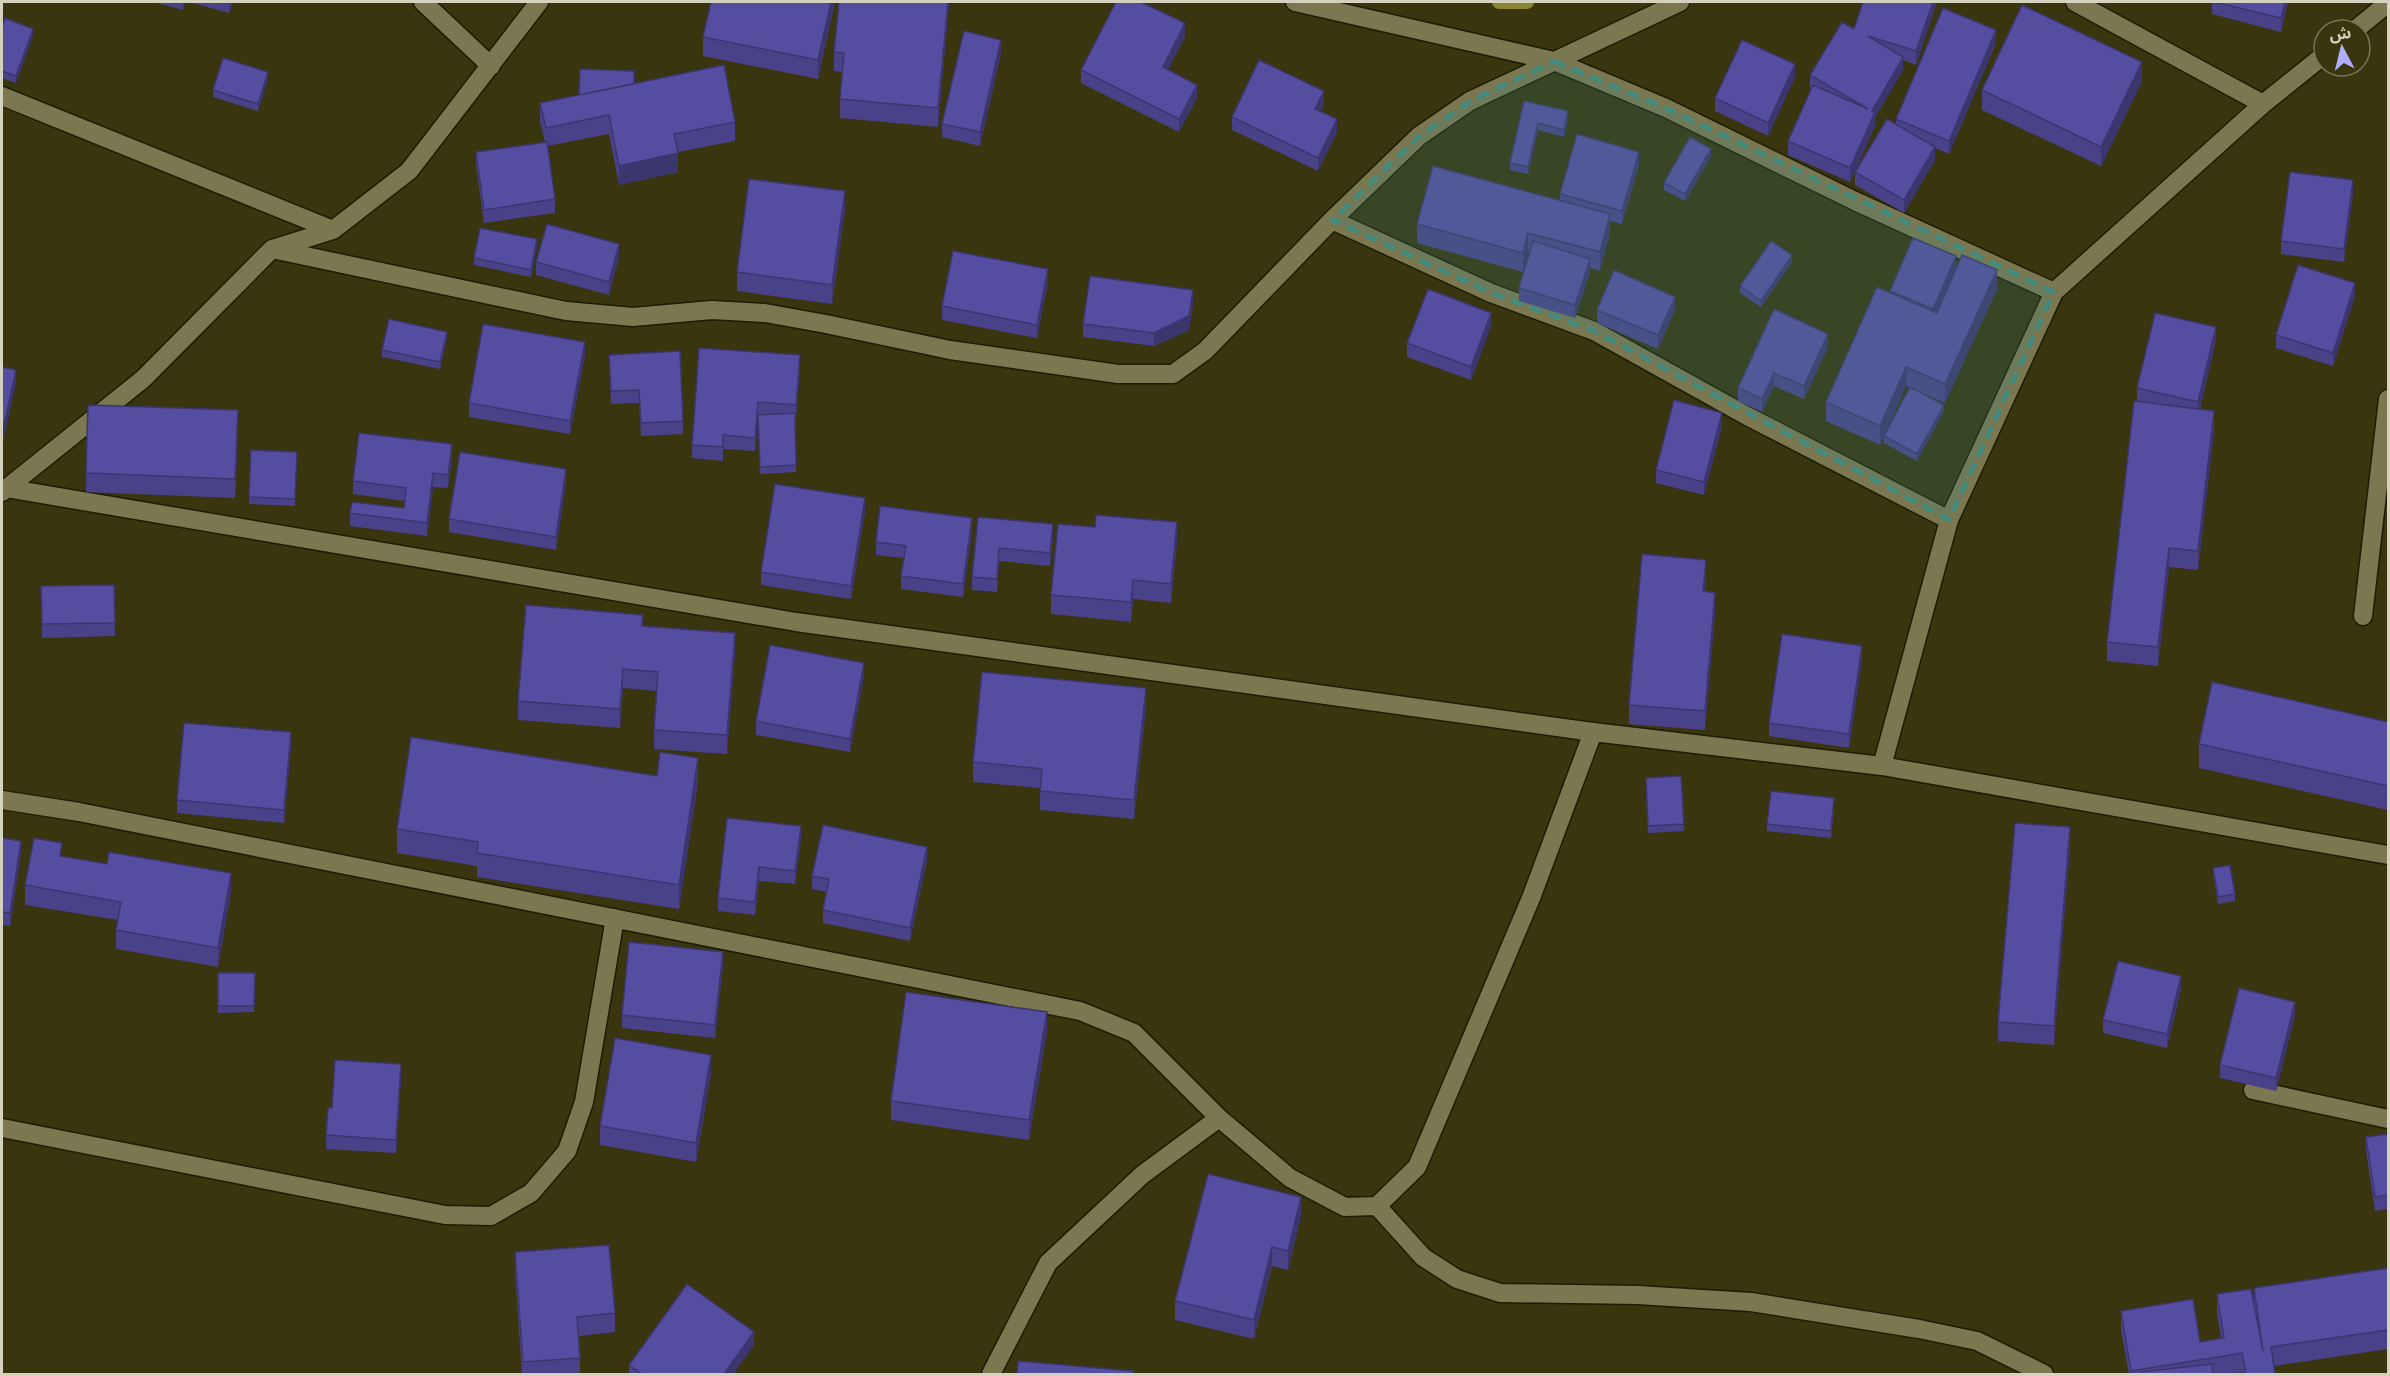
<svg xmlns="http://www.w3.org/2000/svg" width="2390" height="1376" font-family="Overpass,'Noto Sans Arabic',sans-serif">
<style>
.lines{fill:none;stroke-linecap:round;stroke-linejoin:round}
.stream{stroke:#8a8432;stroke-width:14}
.minor-casing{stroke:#1e1c02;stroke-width:21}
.minor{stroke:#7a7751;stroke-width:18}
.wall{fill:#494289}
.shaded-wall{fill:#3c366f}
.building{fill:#554d9f;stroke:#3c366f;stroke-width:1.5}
.marked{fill:#408d82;fill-opacity:0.2;stroke:#408d82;stroke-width:4.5;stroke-dasharray:12 8;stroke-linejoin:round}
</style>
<rect width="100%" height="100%" fill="#38350f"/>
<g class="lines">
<!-- stream -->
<path class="stream" d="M1499,2h28"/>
<!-- minor casing -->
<g class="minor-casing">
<path id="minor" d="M423,2l68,64
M1295,2l259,59 112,47 189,93 199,91
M2075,2l188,102
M2355,30l33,-27
M2,96l331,134
M1332,220l159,73 103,38 153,85 202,104
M272,249l294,62 67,6 79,-7 53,3 61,11 124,26 168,24h55l32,-23 127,-131 87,-84 51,-35 210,-99
M6,488l790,134 797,110 289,34 506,89
M2,492l141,-113 129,-130 61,-19 76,-59 130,-169
M2363,616l25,-217
M1882,766l67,-246 105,-228 209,-188 61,-49
M2,800l77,12 1001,199 54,22 85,85 71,60 55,29 32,-1 40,-39 114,-269 62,-166
M2253,1090l135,29
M2,1128l443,87 46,1 40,-23 36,-42 17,-49 31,-184
M1377,1206l46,51 34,22 43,14 138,2 113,7 168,27 58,12 67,33
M991,1374l57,-111 94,-88 77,-57"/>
</g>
<!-- minor -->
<use href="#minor" class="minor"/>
</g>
<!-- wall -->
<path class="wall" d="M154,2h31l-2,8z
M189,2h44l-4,11z
M835,2l-17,77 -115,-23v-19z
M839,2h110l-11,125 -98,-9v-19l3,-27 -9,-1v-19z
M1937,2l-21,63 -13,-5v10l-28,48v8l-25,56 -62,-27v-14l23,-52 -1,-1v-13l44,-46z
M2212,2h76l-7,30 -69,-18z
M2,27l31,8 -17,48 -14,-5z
M1185,37l-17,32 29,29 -18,34 -98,-49v-13z
M1996,43l-47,111 -14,-6v12l-31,53 -49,-28v-13l41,-47v-6z
M1001,53l-21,93 -38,-9v-13z
M1795,77l-27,59 -53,-25v-13z
M268,79l-10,32 -45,-14v-7z
M2142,81l-41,85 -119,-56v-20z
M634,84l101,38v19l-57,11v20l-59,13 -10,-51 -62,12 8,53v14l-71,10 -8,-58v-13l69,-10 -5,-20v-19z
M1524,101l44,17 -4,19 -26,-7 -10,44 -18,-4v-7z
M1324,104l-4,7 17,21 -19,39 -86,-41v-13z
M1711,156l-26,45 -21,-11v-7z
M1639,165l-17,59 -12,-3v12l-10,38 -10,-3v4l-15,46 -56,-17v-13l11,-36h-2l-5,20 -106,-29v-19l143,-23v-7z
M2353,193l-9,69 -63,-8v-13z
M845,210l-13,94 -95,-13v-19z
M537,246l-6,31 -57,-12v-7z
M619,257l-10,38 -73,-20v-13z
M1792,262l-31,45 -21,-14v-7z
M1956,269l41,20 -52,114 -39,-17 -22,50 60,-25 -27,50 -33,-18v-7l-4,9 -54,-24v-19l64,-109v-2z
M1048,282l-11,56 -95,-18v-14z
M2355,296l-22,70 -57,-18v-13z
M1193,304l-4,26 -35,16 -71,-9v-13z
M1597,310h78l-17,39 -61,-26z
M1491,326l-20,54 -64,-23v-14z
M447,338l-7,31 -58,-12v-7z
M2216,340l-16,69 14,21 -16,140 -29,-3 -11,99 -51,-5v-19l30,-240v-14z
M1828,347l-24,52 -30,-13 -12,26 -24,-11v-13z
M585,355l-15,79 -101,-17v-14z
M609,355l74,66v13l-42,2 -2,-33 -28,1z
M800,368l-4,50h-1l1,54 -36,2 -2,-59 -3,36 -32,-2v12l-31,-3v-13z
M1722,426l-18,69 -48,-12v-13z
M238,429l-3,69 -149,-6v-19z
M251,450l46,2 -2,54 -46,-2z
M452,457l-4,31 -15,-1 -6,49 -77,-10v-13l54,-5 1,-7 -52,-7v-13z
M566,482l-10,68 -107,-18v-13z
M865,511l-14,88 -90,-14v-13z
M978,517l75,20 -3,29 -51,-5 -2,31 -25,-2v-13z
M1095,527l82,14 -6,62 -38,-4 -2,23 -80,-8v-19z
M972,531l-9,66 -62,-8v-13l3,-18 -28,-3v-13z
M1706,579l-1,12 10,21 -10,118 -76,-6v-19z
M114,585l1,51 -73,2 -1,-52z
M643,626l92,26 -8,102 -73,-5v-19l2,-39 -33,-3 -3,40 -102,-8v-19z
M1862,659l-13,89 -80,-12v-13z
M864,676l-14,76 -94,-17v-14z
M1146,707l-12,112 -94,-9v-22l-67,-6v-20z
M2388,722v88l-189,-42v-24z
M291,745l-7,78 -107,-10v-13z
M1681,776l3,55 -36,2 -2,-55z
M698,782l-19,127 -202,-32v-11l-80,-13v-24z
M1834,805l-3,33 -64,-7v-7z
M727,818l74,21 -6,45 -36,-3 -4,34 -37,-4v-13z
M2,838l19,16 -11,72 -8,-1z
M2070,846l-16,199 -56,-4v-19z
M62,857l169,35 -13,75 -102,-18v-19l2,-10 -93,-15v-20z
M927,860l-17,81 -87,-18v-13l4,-18 -15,-3v-13z
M2213,868l22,26v7l-17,3 -5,-29z
M723,965l-8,73 -93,-10v-13z
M218,973h37l-1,39 -36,1z
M2181,989l-14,59 -64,-15v-13z
M2295,1015l-19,76 -56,-13v-13z
M1047,1031l-18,109 -138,-20v-19z
M711,1074l-15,88 -96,-17v-19z
M401,1077l-5,76 -70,-4v-14l6,-27z
M2388,1134v75l-13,2 -9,-60v-14z
M1301,1216l-13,54 -16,-4 -18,73 -79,-19v-19z
M515,1252l100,61v19l-36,4 1,22v16h-58l-7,-103z
M2388,1268v81l-114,17 1,8h-32l-1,-2 -12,2h-101l-8,-44v-19l79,31 21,-4 -4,-25v-19l37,10v-16z
M754,1345l-21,29h-104v-9z"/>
<!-- shaded-wall -->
<path class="shaded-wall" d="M183,2h2l-2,8z
M229,2h4l-4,11z
M831,2h4l-17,77v-19z
M948,2h1l-11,125v-19z
M1933,2h4l-21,63v-14z
M2285,2h3l-7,30v-14z
M1185,23v14l-22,43v-13z
M33,29v6l-17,48v-7z
M1996,30v13l-47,111v-13z
M1001,40v13l-21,93v-14z
M1903,57v13l-28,48v8l-25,56v-14l22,-57z
M2142,62v19l-41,85v-19z
M1795,64v13l-27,59v-13z
M268,72v7l-10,32v-7z
M1197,85v13l-18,34v-13z
M1324,91v13l-9,18v-13z
M1568,111v7l-4,19v-7z
M1337,119v13l-19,39v-13z
M1538,123v7l-10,44v-7z
M1935,147v13l-31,53v-13z
M1711,149v7l-26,45v-7z
M1639,152v13l-17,59v-13z
M678,153v19l-59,13v-19z
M2353,180v13l-9,69v-13z
M845,191v19l-13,94v-19z
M1610,214v19l-10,38v-19z
M1528,233v19l-5,20v-19z
M537,239v7l-6,31v-7z
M619,244v13l-10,38v-13z
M1792,255v7l-31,45v-6z
M1956,256v13l-23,53v-13z
M1590,259v13l-15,46v-13z
M1048,269v13l-11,56v-13z
M1997,270v19l-52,114v-19z
M2355,283v13l-22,70v-13z
M1193,290v14l-4,26 -35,16v-13z
M1675,297v13l-17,39v-14z
M1491,313v13l-20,54v-13z
M2216,327v13l-18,76v-14z
M447,332v6l-7,31v-7z
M1828,334v13l-24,52v-13z
M585,342v13l-15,79v-13z
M800,355v13l-4,50v-13z
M1906,367v19l-26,59v-19z
M16,370v13l-14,64v-13z
M1774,373v13l-12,26v-13z
M758,402v13l-3,36v-13z
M1944,405v6l-27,50v-7z
M238,410v19l-3,69v-19z
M2214,411v19l-16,140v-19z
M1722,413v13l-18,69v-13z
M452,444v13l-4,31v-13z
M566,469v13l-10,68v-13z
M433,473v14l-6,49v-13z
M865,498v13l-14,88v-13z
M972,518v13l-9,66v-13z
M1177,522v19l-6,62v-19z
M1053,524v13l-3,29v-13z
M999,548v13l-2,31v-13z
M2169,548v19l-11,99v-19z
M1706,560v19l-3,31v-19z
M1133,580v19l-2,23v-20z
M1715,593v19l-10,118v-19z
M735,633v19l-8,102v-19z
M1862,646v13l-13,89v-14z
M864,663v13l-14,76v-13z
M623,669v19l-3,40v-19z
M1146,688v19l-12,112v-19z
M291,732v13l-7,78v-13z
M698,758v24l-19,127v-24z
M801,826v13l-6,45v-13z
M2070,827v19l-16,199v-19z
M21,841v13l-11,72v-13z
M927,847v13l-17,81v-13z
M759,867v14l-4,34v-13z
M231,873v19l-13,75v-19z
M723,952v13l-8,73v-13z
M2181,976v13l-14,59v-14z
M2295,1002v13l-19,76v-13z
M1047,1012v19l-18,109v-20z
M711,1055v19l-15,88v-19z
M401,1064v13l-5,76v-13z
M1301,1197v19l-13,54v-19z
M1272,1247v19l-18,73v-19z
M754,1332v13l-21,29h-9z"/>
<!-- building -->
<path class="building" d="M711,2h120l-13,58 -115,-23z
M839,2h109l-10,106 -98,-9 4,-46 -10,-1z
M1116,2h25l44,21 -22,44 34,18 -18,34 -98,-49z
M1863,2h70l-17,49 -48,-15 35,21 -31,54 3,1 -25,56 -62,-27 25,-56 55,24 -58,-34 32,-53 12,7z
M2214,2h71l-4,16z
M2022,5l120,57 -41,85 -119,-57z
M1943,8l53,22 -47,111 -53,-22z
M5,18l28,11 -17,47 -14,-5v-44z
M964,31l37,9 -21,92 -38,-8z
M1742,40l53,24 -27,59 -53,-25z
M223,58l45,14 -10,32 -45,-14z
M1259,60l65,31 -9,18 22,10 -19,39 -86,-41z
M724,65l11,57 -61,12 4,19 -59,13 -10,-51 -63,13 -6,-25z
M580,69l54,2v13l-55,11z
M1524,101l44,10 -4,19 -26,-7 -10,44 -18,-4z
M1887,119l48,28 -31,53 -49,-28z
M1577,134l62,18 -17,59 -62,-17z
M1690,137l21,12 -26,45 -21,-11z
M547,142l8,57 -71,11 -8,-58z
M1433,166l177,48 -10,38 -72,-19 -5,20 -106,-29z
M2290,172l63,8 -9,69 -63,-8z
M749,179l96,12 -13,94 -95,-13z
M547,224l72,20 -10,38 -73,-20z
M480,228l57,11 -6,31 -57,-12z
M1913,238l43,18 -23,53 -43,-18z
M1533,241l57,18 -15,46 -56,-17z
M1771,241l21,14 -31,46 -21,-15z
M953,251l95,18 -11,56 -95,-19z
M1962,255l35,15 -52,114 -39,-17 -26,59 -54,-24 51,-115 60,26z
M2298,265l57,18 -22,70 -57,-18z
M1614,270l61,27 -17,38 -61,-25z
M1090,276l103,14 -4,26 -35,17 -71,-9z
M1428,289l63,24 -20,54 -64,-24z
M1774,309l54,25 -24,52 -30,-13 -12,26 -24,-11z
M2155,313l61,14 -18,75 -61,-14z
M389,319l58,13 -7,30 -58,-12z
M483,324l102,18 -15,79 -101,-18z
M699,348l101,7 -4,50 -38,-3 -3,36 -32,-3v12l-31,-2z
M680,351l3,70 -42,2 -2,-33 -28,1 -2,-36z
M2,367l14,3 -14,64z
M1910,387l34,18 -27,49 -33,-18z
M1674,400l48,13 -18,69 -48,-12z
M2134,401l80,10 -16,140 -29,-3 -11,99 -51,-5z
M88,405l150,5 -3,69 -149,-6z
M795,413l1,52 -36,2 -2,-52z
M359,433l93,11 -4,31 -15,-2 -6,50 -77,-10 2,-11 52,6 2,-20 -53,-7z
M251,450l46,2 -2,47 -46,-2z
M460,452l106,17 -10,68 -107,-18z
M775,484l90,14 -14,88 -90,-14z
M880,506l92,12 -9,66 -62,-8 5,-30 -30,-4z
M1096,515l81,7 -6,62 -38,-4 -2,22 -80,-7 7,-71 37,3z
M978,517l75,7 -3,29 -51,-5 -2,31 -25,-2z
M1642,554l64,6 -3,31 12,2 -10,118 -76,-6z
M114,585l1,38 -73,1 -1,-38z
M526,605l117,10 -1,11 93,7 -8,102 -73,-5 4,-58 -35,-3 -3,40 -102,-8z
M1782,634l80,12 -13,88 -80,-11z
M770,645l94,18 -14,76 -94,-18z
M982,672l164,16 -12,112 -94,-9 2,-22 -69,-7z
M2212,682l176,40v64l-189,-42z
M184,723l107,9 -7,78 -107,-10z
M411,737l246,39 3,-24 38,6 -19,127 -202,-32 1,-11 -81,-13z
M1681,776l3,48 -36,2 -2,-48z
M1771,791l63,7 -3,33 -64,-7z
M727,818l74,8 -6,45 -36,-4 -4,35 -37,-4z
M2015,823l55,4 -16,199 -56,-4z
M823,825l104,22 -17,81 -87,-18 6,-31 -17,-3z
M2,838l19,3 -11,72 -8,-1z
M34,838l28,5 -2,13 47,8 2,-12 122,21 -13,75 -102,-18 5,-28 -96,-17z
M2230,865l5,29 -17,3 -5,-29z
M629,942l94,10 -8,73 -93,-10z
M2118,961l63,15 -14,58 -64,-14z
M218,973h37l-1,33h-36z
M2239,988l56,14 -19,76 -56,-13z
M906,992l141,20 -18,108 -138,-19z
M615,1038l96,17 -15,88 -96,-17z
M335,1060l66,4 -5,76 -70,-5 2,-27h4z
M2388,1134v61l-13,2 -9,-60z
M1208,1174l93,23 -13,54 -16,-4 -18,73 -79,-19z
M609,1245l6,68 -38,4 3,41 -57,4 -8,-110z
M2388,1268v62l-117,17 4,27h-29l-4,-21 -111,18 -10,-60 72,-12 7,43 24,-4 -7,-44 34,-5 12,62 -9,-63z
M687,1284l67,48 -30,42h-82l-13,-9z
M1018,1361l115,10v3h-116z
M2212,1364l1,10h-72v-2z"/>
<!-- marked area -->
<path class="marked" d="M1554,61l112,47 388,184 -105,228 -355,-189 -103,-38 -159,-73 87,-84 51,-35z"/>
<!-- border -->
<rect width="2390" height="1376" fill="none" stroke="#d3d2be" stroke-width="6"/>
<!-- north arrow -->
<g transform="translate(2342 48) rotate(353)"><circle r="28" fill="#38350f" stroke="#767455" stroke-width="1.5"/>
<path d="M0-4.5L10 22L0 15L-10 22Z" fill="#b0aefa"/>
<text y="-9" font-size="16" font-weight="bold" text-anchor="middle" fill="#d3d2be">ش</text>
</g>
</svg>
